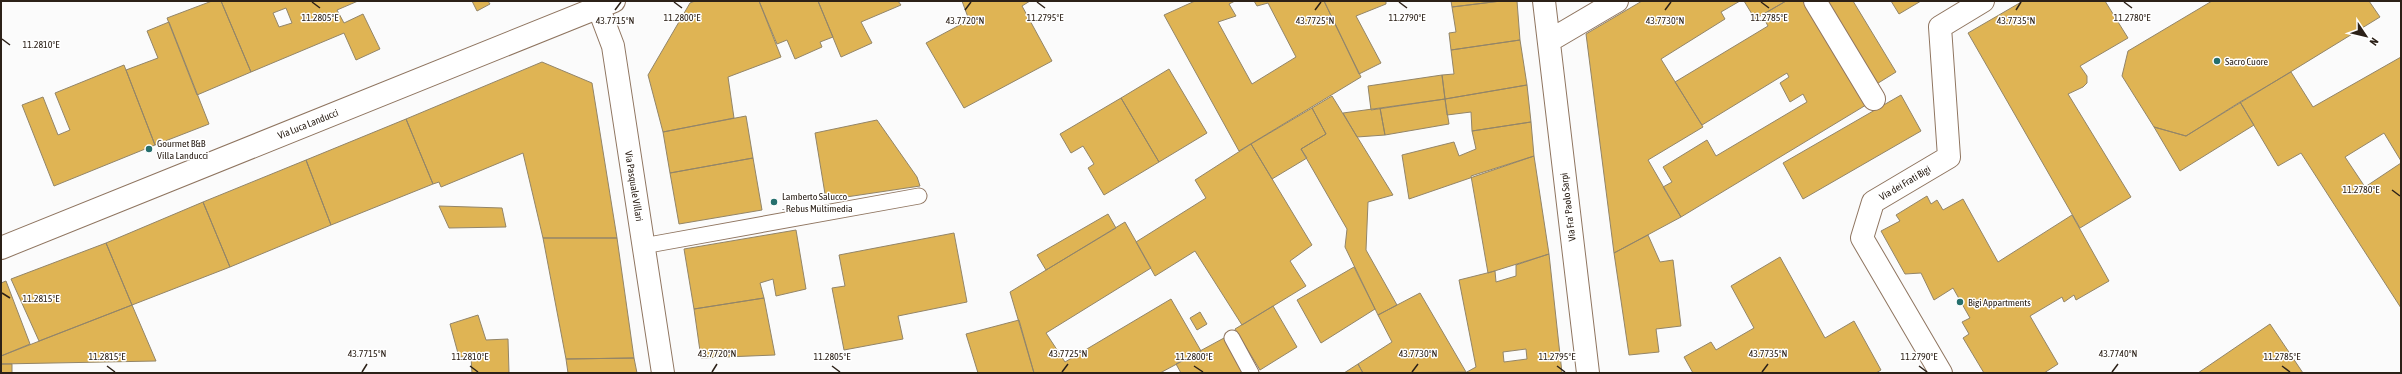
<svg xmlns="http://www.w3.org/2000/svg" width="2402" height="374" font-family="'Asap Condensed',sans-serif">
<style>
.building{fill:#dfb454;stroke:#938568;fill-rule:evenodd}
.lines{fill:none;stroke-linecap:round;stroke-linejoin:round}
.lane-casing{stroke:#8f7560;stroke-width:17}
.street-casing{stroke:#8f7560;stroke-width:24}
.lane{stroke:#fff;stroke-width:15}
.street{stroke:#fff;stroke-width:22}
.ticks{fill:none;stroke:#2c2118;stroke-width:1.5}
.poi-dot{fill:#256f6d;stroke:#fff;stroke-width:1.5}
.labels{text-anchor:middle;dominant-baseline:central;stroke-width:3;stroke-linejoin:round;paint-order:stroke}
.poi-label{font-size:10px;fill:#2c2118;stroke:#fff;text-anchor:start}
.street-label{font-size:10px;fill:#2c2118;stroke:#fff}
.ticks-label{font-size:10px;text-anchor:middle;fill:#2c2118;stroke:#fff;stroke-width:3;stroke-linejoin:round;paint-order:stroke}
</style>
<rect width="100%" height="100%" fill="#fbfbfb"/>
<!-- building -->
<path class="building" d="M212,1h9l30,71 -54,23 -30,-77z
M221,1h137l-21,9 7,13 19,-9 17,35 -24,11 -12,-27 -93,39zM286,8l6,15 -13,4 -6,-14z
M472,1h16l2,3 -13,7z
M695,1h64l22,56 -53,20 6,41 -71,14 -15,-57 42,-72z
M759,1h59l15,36 -13,5 2,5 -27,12 -8,-19 -10,4z
M818,1h80l3,4 -40,17 11,21 -31,14z
M962,1h68l-8,5 30,55 -88,47 -38,-65 43,-23z
M1195,1h40l-6,3 7,12 -18,6 34,62 44,-27 -28,-54 -11,3 -3,-5h70l37,76 -122,74 -75,-136z
M1324,1h62v3l-30,12 25,47 -22,11z
M1451,1h50l-49,6z
M1501,1h16l3,39 -69,10 -2,-17 7,-1 -4,-25z
M1642,1h98l-19,11 4,7 -64,40 42,68 -55,33 33,57 -67,36 -28,-219z
M1744,1h42l-31,18z
M1786,1h17l63,104 -185,112 -18,-30 9,-5 -9,-15 44,-27 9,16 91,-54 -4,-8 -13,8 -10,-19 9,-6 -2,-4 -85,52 -27,-43 93,-56 -6,-11z
M1825,1h28l43,71 -21,13z
M1891,1h30l-22,13z
M2023,1h82l23,37 -48,28 7,10v7l-4,4 -15,7 63,103 -51,31 -112,-195z
M2212,1h157l11,16 -194,119 -32,-9 -32,-51 6,-25z
M169,22l40,102 -54,21 -29,-75 32,-12 -11,-27z
M1520,40l7,45 -82,14 -3,-24 12,-1 -3,-24z
M2401,57v104l-17,-28 -39,24 20,30 36,-24v145l-100,-155 -23,13 -38,-64 51,-30 22,35z
M542,62l50,21 25,155h-74l-20,-85 -82,34 -2,-5 -6,2 -27,-65z
M124,65l31,80 -101,41 -32,-81 21,-8 15,38 12,-5 -15,-37z
M1169,69l38,64 -48,29 -38,-64z
M1442,75l3,24 -74,11 -3,-24z
M1527,85l4,37 -59,9 -1,-19 -24,3 -2,-16z
M1901,95l20,36 -118,68 -20,-36z
M1332,96l61,99 -25,7 -2,48 31,55 -19,10 -33,-68 2,-18 -46,-80 25,-15 -14,-26z
M1121,98l38,64 -55,33 -16,-27 6,-4 -11,-18 -12,7 -11,-19z
M1445,99l4,25 -64,11 -5,-27z
M2240,102l14,23 -74,46 -26,-44 32,9z
M1312,108l14,26 -25,15 6,9 -35,21 -21,-35z
M1380,108l5,27 -28,2 -14,-24z
M746,116l7,42 -83,15 -7,-41z
M406,119l27,65 -102,41 -25,-65z
M877,120l40,57 3,9 -94,14 -11,-67z
M1531,122l3,34 -125,43 -7,-44 52,-13 5,14 17,-7 -4,-18z
M1251,144l61,101 -22,16 16,25 -64,39 -47,-74 -40,25 -19,-34 70,-44 -11,-18z
M1534,156l15,98 -61,19 -17,-97z
M753,158l9,52 -83,14 -9,-51z
M306,160l25,65 -101,42 -27,-65z
M1927,196l4,8 6,-4 6,10 20,-11 35,63 74,-47 37,66 -33,19 -2,-5 -10,7 -2,-5 -32,19 28,48 -14,9h-60l-21,-35 6,-4 -7,-12 8,-4 -17,-30 -19,12 -13,-27 -16,1 -24,-43 19,-10 -4,-6z
M203,202l27,65 -98,38 -26,-62z
M439,206l63,2 4,19 -57,1z
M1108,214l8,14 -70,42 -9,-15z
M1125,222l26,46 -105,65 19,29 106,-63 30,52 -41,22h-126l-24,-81z
M796,230l10,59 -30,7 -3,-17 -13,4 4,15 -70,11 -10,-60z
M954,233l13,69 -69,14 5,23 -59,11 -12,-62 13,-2 -6,-31z
M1648,235l12,27 13,-2 8,66 -25,3 3,23 -30,3 -15,-102z
M543,238h74l17,120 -68,1z
M106,243l26,62 -93,36 -28,-62z
M1549,254l13,119h-97l11,-6 -17,-87 36,-9 1,11 20,-6v-11zM1526,349l1,10 -23,3 -1,-10z
M1780,257l45,81 29,-17 27,49 -5,3h-183l-9,-16 27,-15 5,8 38,-22 -23,-42z
M1354,267l21,42 -54,34 -24,-43z
M6,281l24,63 -29,12v-73z
M1420,293l46,79 -103,1 -5,-9 34,-22 -14,-27z
M764,298l11,57 -74,3 -7,-49z
M132,305l24,56 -155,3v-8z
M1273,306l24,41 -37,23 -25,-41z
M1200,312l7,12 -10,6 -7,-12z
M478,315l8,25 22,-1 1,34h-37l-1,-16h-12l-9,-33z
M1019,320l15,53h-56l-12,-39z
M2270,324l33,49h-105z
M1224,338l19,35h-62l-5,-9z
M634,358l3,15h-69l-2,-14z
M1,364h11v9h-11z
M1358,364l5,9h-19z"/>
<g class="lines">
<!-- lane casing -->
<g class="lane-casing">
<path id="lane" d="M643,246l276,-50
M1232,338l19,35"/>
</g>
<!-- street casing -->
<g class="street-casing">
<path id="street" d="M596,1l17,45 50,327
M1544,1l44,372
M1815,1l59,98
M1549,41l68,-40
M1,248l613,-247
M1941,373l-79,-135 11,-36 76,-45 -9,-130 43,-26"/>
</g>
<!-- lane -->
<use href="#lane" class="lane"/>
<!-- street -->
<use href="#street" class="street"/>
</g>
<!-- ticks -->
<path class="ticks" d="M312,2l8,6M674,2l8,6M1037,2l8,6M1399,2l8,6M1761,2l8,6M2124,2l8,6M615,10l6,-8M965,10l6,-8M1315,10l6,-8M1665,10l6,-8M2016,10l5,-8M2,39l8,6M2392,190l8,6M2,293l8,5M107,366l8,6M470,366l8,6M832,366l8,6M1194,366l9,6M1557,366l8,6M1919,366l8,6M2282,366l8,6M362,372l5,-8M712,372l5,-8M1062,372l6,-8M1412,372l6,-8M1762,372l6,-8M2112,372l6,-8"/>
<!-- markers -->
<g class="poi-dot">
<circle cx="2217" cy="61" r="4"/>
<circle cx="149" cy="149" r="4"/>
<circle cx="774" cy="202" r="4"/>
<circle cx="1960" cy="302" r="4"/>
</g>
<g class="labels">
<!-- poi labels -->
<g class="poi-label">
<text x="2225" y="61">Sacro Cuore</text>
<text x="157" y="143">Gourmet B&amp;B<tspan x="157" dy="12">Villa Landucci</tspan></text>
<text x="782" y="196">Lamberto Salucco<tspan x="782" dy="12">- Rebus Multimedia</tspan></text>
<text x="1968" y="302">Bigi Appartments</text>
</g>
<!-- street labels -->
<g class="street-label">
<text transform="translate(308 124) rotate(-22)">Via Luca Landucci</text>
<text transform="translate(1905 183) rotate(-31)">Via dei Frati Bigi</text>
<text transform="translate(634 186) rotate(81)">Via Pasquale Villari</text>
<text transform="translate(1568 207) rotate(-97)">Via Fra' Paolo Sarpi</text>
</g>
</g>
<g class="ticks-label">
<text x="320" y="21">11.2805°E</text>
<text x="682" y="21">11.2800°E</text>
<text x="1045" y="21">11.2795°E</text>
<text x="1407" y="21">11.2790°E</text>
<text x="1769" y="21">11.2785°E</text>
<text x="2132" y="21">11.2780°E</text>
<text x="615" y="24">43.7715°N</text>
<text x="965" y="24">43.7720°N</text>
<text x="1315" y="24">43.7725°N</text>
<text x="1665" y="24">43.7730°N</text>
<text x="2016" y="24">43.7735°N</text>
<text x="41" y="48">11.2810°E</text>
<text x="2361" y="193">11.2780°E</text>
<text x="41" y="302">11.2815°E</text>
<text x="367" y="357">43.7715°N</text>
<text x="717" y="357">43.7720°N</text>
<text x="1068" y="357">43.7725°N</text>
<text x="1418" y="357">43.7730°N</text>
<text x="1768" y="357">43.7735°N</text>
<text x="2118" y="357">43.7740°N</text>
<text x="107" y="360">11.2815°E</text>
<text x="470" y="360">11.2810°E</text>
<text x="832" y="360">11.2805°E</text>
<text x="1194" y="360">11.2800°E</text>
<text x="1557" y="360">11.2795°E</text>
<text x="1919" y="360">11.2790°E</text>
<text x="2282" y="360">11.2785°E</text>
</g>
<!-- border -->
<rect width="2402" height="374" fill="none" stroke="#2c2118" stroke-width="4"/>
<!-- north arrow -->
<g transform="translate(2366 36) rotate(125)" stroke="#ffffff" stroke-width="3" paint-order="stroke">
<path d="M0-3L7 15L0 10L-7 15Z" fill="#2c2118"/>
<text y="-6" font-size="11" font-weight="bold" text-anchor="middle" fill="#2c2118">N</text>
</g>
</svg>
